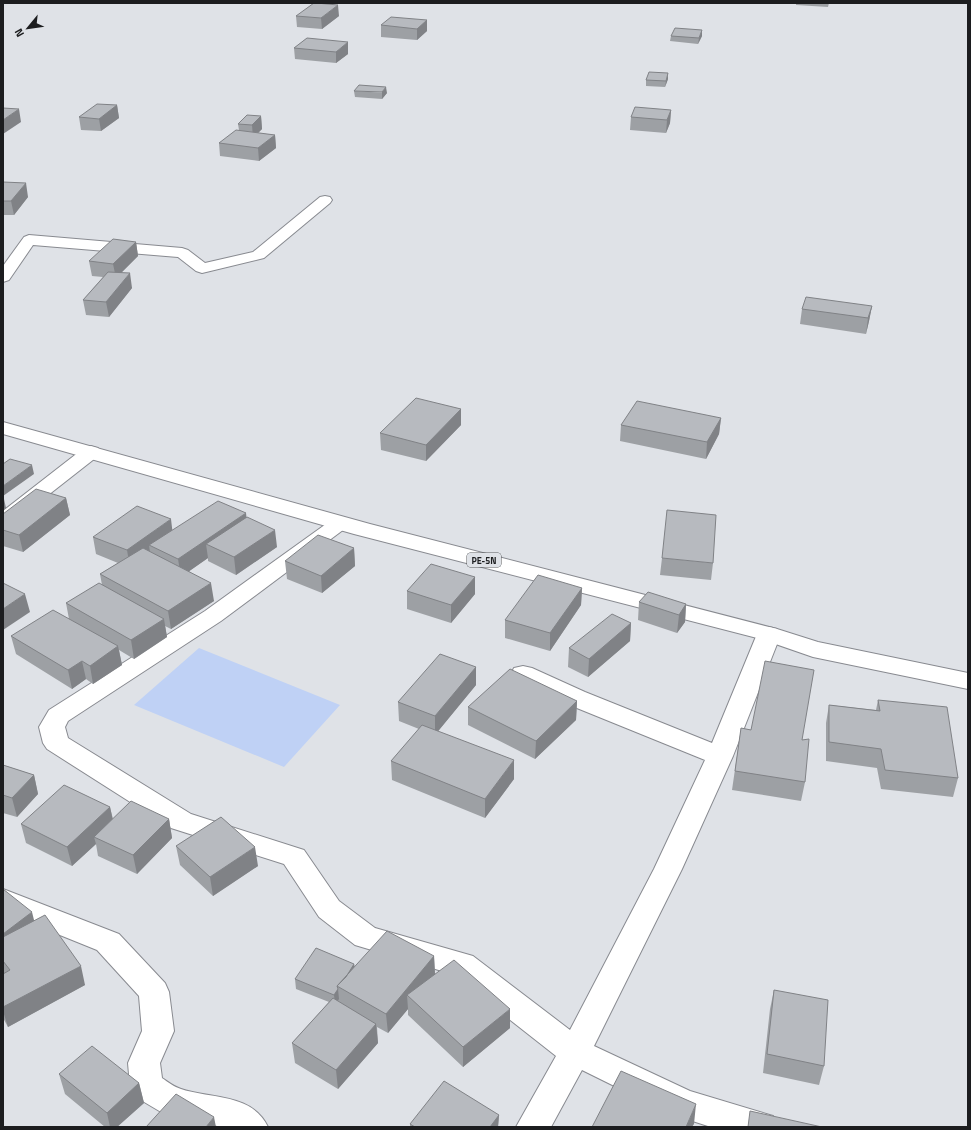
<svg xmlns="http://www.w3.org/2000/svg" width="971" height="1130" font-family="'Titillium Web',sans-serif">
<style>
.green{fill:#bfd1f5}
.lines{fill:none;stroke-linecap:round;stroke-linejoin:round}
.street-casing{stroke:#888a90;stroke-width:2}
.highway-casing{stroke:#888a90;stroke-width:2}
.street{fill:#fff;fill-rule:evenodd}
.highway{fill:#fff;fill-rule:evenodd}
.wall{fill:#9da0a4}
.shaded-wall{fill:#808286}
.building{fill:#b7babf;stroke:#808286}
.labels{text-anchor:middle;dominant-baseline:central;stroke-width:3;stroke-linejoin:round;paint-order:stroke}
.shield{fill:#dfe2e7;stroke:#56585b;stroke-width:1}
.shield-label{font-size:9px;font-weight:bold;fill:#1c1d1f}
</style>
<rect width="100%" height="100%" fill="#dfe2e7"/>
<!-- green -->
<path class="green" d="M199,648l141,57 -56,62 -150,-62z"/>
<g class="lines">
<!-- street casing -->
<g class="street-casing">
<path id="street" d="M325,196l5,1 2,3 -2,3 -66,55 -62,15 -6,-2 -18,-14 -145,-12 -24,35 -6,2v-16l21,-29 5,-2 153,13 6,2 17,13 48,-11 67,-55z
M91,446l7,2 3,4 -3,4 -88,69 -7,2v-16l81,-63z
M340,517l7,2 4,4 -4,4 -126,94 -153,100 -3,6 3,11 123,76 113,36 35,51 36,27 98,28 97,74 84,-161 51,-109 -138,-56 -53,-24 -3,-6 3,-6 9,-2 9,2 53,24 127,51 45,-109 4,-5 8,-2 8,2 4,5 -48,122 -51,113 -88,177 96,45 83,25 5,11h-67l-40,-13 -89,-44 -31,57h-35l40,-71 -104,-82 -97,-29 -36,-28 -35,-53 -113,-36 -124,-79 -4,-6 -4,-16 10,-17 156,-99 128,-92z
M3,889l116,45 46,49 4,9 5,39 -14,32 2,15c6,4 12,9 19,11 30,10 71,4 87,38h-46l-49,-10 -12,-5 -27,-16 -4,-10 -2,-23 14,-32 -3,-35 -42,-46 -94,-38z"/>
</g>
<!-- highway casing -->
<g class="highway-casing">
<path id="highway" d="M3,422l367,102 407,105 41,13 150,31v16l-155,-32 -52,-18 -407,-105 -351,-100z"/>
</g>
<!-- street -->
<use href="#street" class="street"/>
<!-- highway -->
<use href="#highway" class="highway"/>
</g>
<!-- wall -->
<path class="wall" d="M796,3h33l-1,4 -32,-2z
M296,16h43l-17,13 -25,-2z
M427,20v11l-10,9 -36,-3v-12z
M671,36h31l-4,8 -28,-3z
M307,38l41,16 -12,9 -41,-4 -1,-11z
M668,79l-3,8 -19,-1v-6z
M354,91l33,2 -5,6 -27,-2z
M117,105l2,13 -18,13 -20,-1 -2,-13z
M671,110l-1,13 -4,10 -36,-3 1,-13z
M261,116l1,13 -4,4 17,2 1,13 -17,13 -39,-5 -1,-13 20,-13 -1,-6z
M3,182l25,15 -14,18h-11z
M136,242l2,14 -17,17 11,15 -23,29 -23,-2 -3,-15 20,-23 -11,-1 -3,-15z
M872,306l-3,15 -3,13 -66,-10 2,-15z
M461,409v16l-35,36 -45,-11 -1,-17z
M721,418l-2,16 -13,25 -86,-18 1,-16z
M66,498l4,17 -47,37 -20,-6v-32z
M247,517l30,30 -41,28 -28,-14v-3l-19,13 25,30 -43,28 -6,-3 2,11 -33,22 -15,-9 3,15 -29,19 -7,-5 -14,10 -56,-35 -5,-18 58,-17 -3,-16 36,-18 -2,-11 18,-11 -22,-9 -3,-17 79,-7z
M354,548l1,18 -33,27 -35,-14 -2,-18z
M662,558l51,5 -2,17 -51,-5z
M475,577v17l-24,29 -44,-14v-18z
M582,588l-1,17 -31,46 -45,-13v-18z
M639,602l47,2 -1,18 -8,11 -39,-13z
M631,623l-1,18 -42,36 -20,-10 1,-19z
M476,667v18l-38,46 76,48 -29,39 -93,-38 -1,-19 28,-32 -20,-8 -1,-19z
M878,700l80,78 -5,19 -72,-8 -4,-21 -51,-7v-38l3,-18 47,5z
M577,701l-1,19 -41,39 -67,-34v-18z
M741,728l61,12 3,42 -4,19 -69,-11z
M3,765l31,10 4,19 -21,23 -14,-4z
M110,807l3,12h56l3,19 -35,36 -39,-18 -2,-12 -24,22 -46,-23 -5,-19z
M176,846l82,20 -45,30 -33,-31z
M3,889l31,32 51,64 -77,42 -5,-9v-44h1l-1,-1z
M434,956l1,18 75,54 -47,39 -55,-52v-6l-20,24 -11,-6 1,16 -40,46 -43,-26 -3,-20 37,-41 -33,-13 -1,-10 59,-15 1,3z
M774,990l50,76 -5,19 -56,-12 7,-64z
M59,1074l80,9 5,20 -27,24h-12l-40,-33z
M499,1115l-1,12h-88v-3z"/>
<!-- shaded-wall -->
<path class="shaded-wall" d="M338,5l1,11 -17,13 -1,-11z
M427,20v11l-10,9v-11z
M702,30v6l-4,8 1,-6z
M348,42v12l-12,9v-11z
M668,73v6l-3,8 1,-6z
M386,87l1,6 -5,6v-7z
M117,105l2,13 -18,13 -2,-12z
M19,109l2,13 -18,12v-14z
M671,110l-1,13 -4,10 1,-13z
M261,116l1,13 -9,9 -1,-13z
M275,135l1,13 -17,13 -1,-13z
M26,183l2,14 -14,18 -3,-14z
M136,242l2,14 -22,22 -3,-14z
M130,273l2,15 -23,29 -3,-15z
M872,306l-3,15 -3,13 2,-16z
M461,409v16l-35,36v-16z
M721,418l-2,16 -13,25 1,-17z
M32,465l2,9 -31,22v-10z
M66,498l4,17 -47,37 -4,-17z
M4,499l2,9 -3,2v-10z
M246,513l2,18 -42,13 2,14 -27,19 -3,-18z
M171,519l2,17 -24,9 1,8 -20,15 -3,-18z
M275,530l2,17 -41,28 -2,-18z
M354,548l1,18 -33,27 -1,-17z
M475,577v17l-24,29v-18z
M211,583l3,18 -43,28 -3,-18z
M582,588l-1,17 -31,46v-18z
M25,594l5,18 -27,18v-21z
M686,604l-1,18 -8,11 2,-18z
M164,619l3,18 -33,22 -3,-19z
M631,623l-1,18 -42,36 1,-18z
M118,646l4,19 -29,19 -3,-18z
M82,661l4,18 -14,10 -4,-19z
M476,667v18l-41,50v-19z
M577,701l-1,19 -41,39 1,-18z
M514,760v19l-29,39v-19z
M34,775l4,19 -21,23 -5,-19z
M110,807l4,19 -20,11 2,7 -24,22 -5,-19z
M169,819l3,19 -35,36 -4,-19z
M255,847l3,19 -45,30 -3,-19z
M32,912l5,20 -34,25v-23z
M434,956l1,19 -28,20 1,14 -20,24 -2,-19z
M354,964l1,10 -16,13z
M81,966l4,19 -77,42 -5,-16v-4z
M338,989l1,10 -4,6 -1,-10z
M510,1009v19l-47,39v-20z
M376,1024l2,19 -40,46 -2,-19z
M139,1083l5,20 -27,24h-7l-3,-14z
M696,1104l-2,20 -2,3h-6z
M499,1115l-1,12h-8z
M214,1117l2,10h-10z"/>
<!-- building -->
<path class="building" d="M314,3h2l22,2 -17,13 -25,-2z
M391,17l36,3 -10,9 -36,-4z
M675,28l27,2 -3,8 -28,-2z
M307,38l41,4 -12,10 -42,-4z
M649,72l19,1 -2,8 -20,-1z
M359,85l27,2 -4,5 -28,-1z
M97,104l20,1 -18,14 -20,-2z
M635,107l36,3 -4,10 -36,-3z
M3,108l16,1 -16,11z
M247,115l14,1 -9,9 -14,-1z
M236,130l39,5 -17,13 -39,-5z
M3,182l23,1 -15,18h-8z
M113,239l23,3 -23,22 -24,-3z
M108,272l22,1 -24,29 -23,-2z
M806,297l66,9 -4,12 -66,-9z
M416,398l45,11 -35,36 -46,-12z
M637,401l84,17 -14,24 -86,-17z
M10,459l22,6 -29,21v-22z
M36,489l30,9 -47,37 -16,-5v-16z
M218,501l28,12 -68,46 -29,-14z
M137,506l34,13 -44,31 -34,-13z
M667,510l49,5 -3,48 -51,-5z
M247,517l28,13 -41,27 -28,-13z
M318,535l36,13 -33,28 -36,-15z
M143,548l68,35 -43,28 -68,-37z
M431,564l44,13 -24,28 -44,-14z
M538,575l44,13 -32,45 -45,-13z
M3,583l22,11 -22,15z
M99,583l65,36 -33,21 -65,-37z
M648,592l38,12 -7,11 -40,-13z
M53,610l65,36 -28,20 -8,-5 -14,9 -57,-34z
M612,614l19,9 -42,36 -20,-11z
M440,654l36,13 -41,49 -37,-14z
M765,661l49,9 -12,70 7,-1 -4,43 -70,-11 6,-43 10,2z
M510,669l67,32 -41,40 -68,-34z
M878,700l69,7 11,71 -73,-8 -4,-21 -52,-7v-37l51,6z
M422,725l92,35 -29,39 -94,-38z
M3,765l31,10 -22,23 -9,-3z
M64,785l46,22 -43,40 -46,-23z
M131,801l38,18 -36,36 -39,-18z
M221,817l34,30 -45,30 -34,-31z
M3,889l29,23 -29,22z
M45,915l36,51 -78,41v-33l7,-4 -7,-9v-24z
M387,931l47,25 -48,58 -49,-28z
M316,948l38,16 -8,13 -9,9 1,3 -4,6 -39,-16z
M454,960l56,49 -47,38 -56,-52z
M774,990l54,10 -4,66 -57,-12z
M333,998l43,26 -40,46 -44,-27z
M92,1046l47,37 -32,30 -48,-39z
M621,1071l75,33 -10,23h-94z
M444,1081l55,34 -9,12h-75l-5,-3z
M176,1094l38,23 -8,10h-60z
M750,1111l72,16h-74z"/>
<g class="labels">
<!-- shield labels -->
<rect class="shield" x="467" y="553" width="34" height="14" rx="3"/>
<g class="shield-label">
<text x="484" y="560">PE-5N</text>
</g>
</g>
<!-- border -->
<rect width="971" height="1130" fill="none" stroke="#1c1d1f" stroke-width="8"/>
<!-- north arrow -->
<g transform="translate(28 28) rotate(241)" stroke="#dfe2e7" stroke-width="3" paint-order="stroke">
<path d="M0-3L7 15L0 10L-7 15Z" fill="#1c1d1f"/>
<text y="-6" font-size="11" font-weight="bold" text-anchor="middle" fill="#1c1d1f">N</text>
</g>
</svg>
